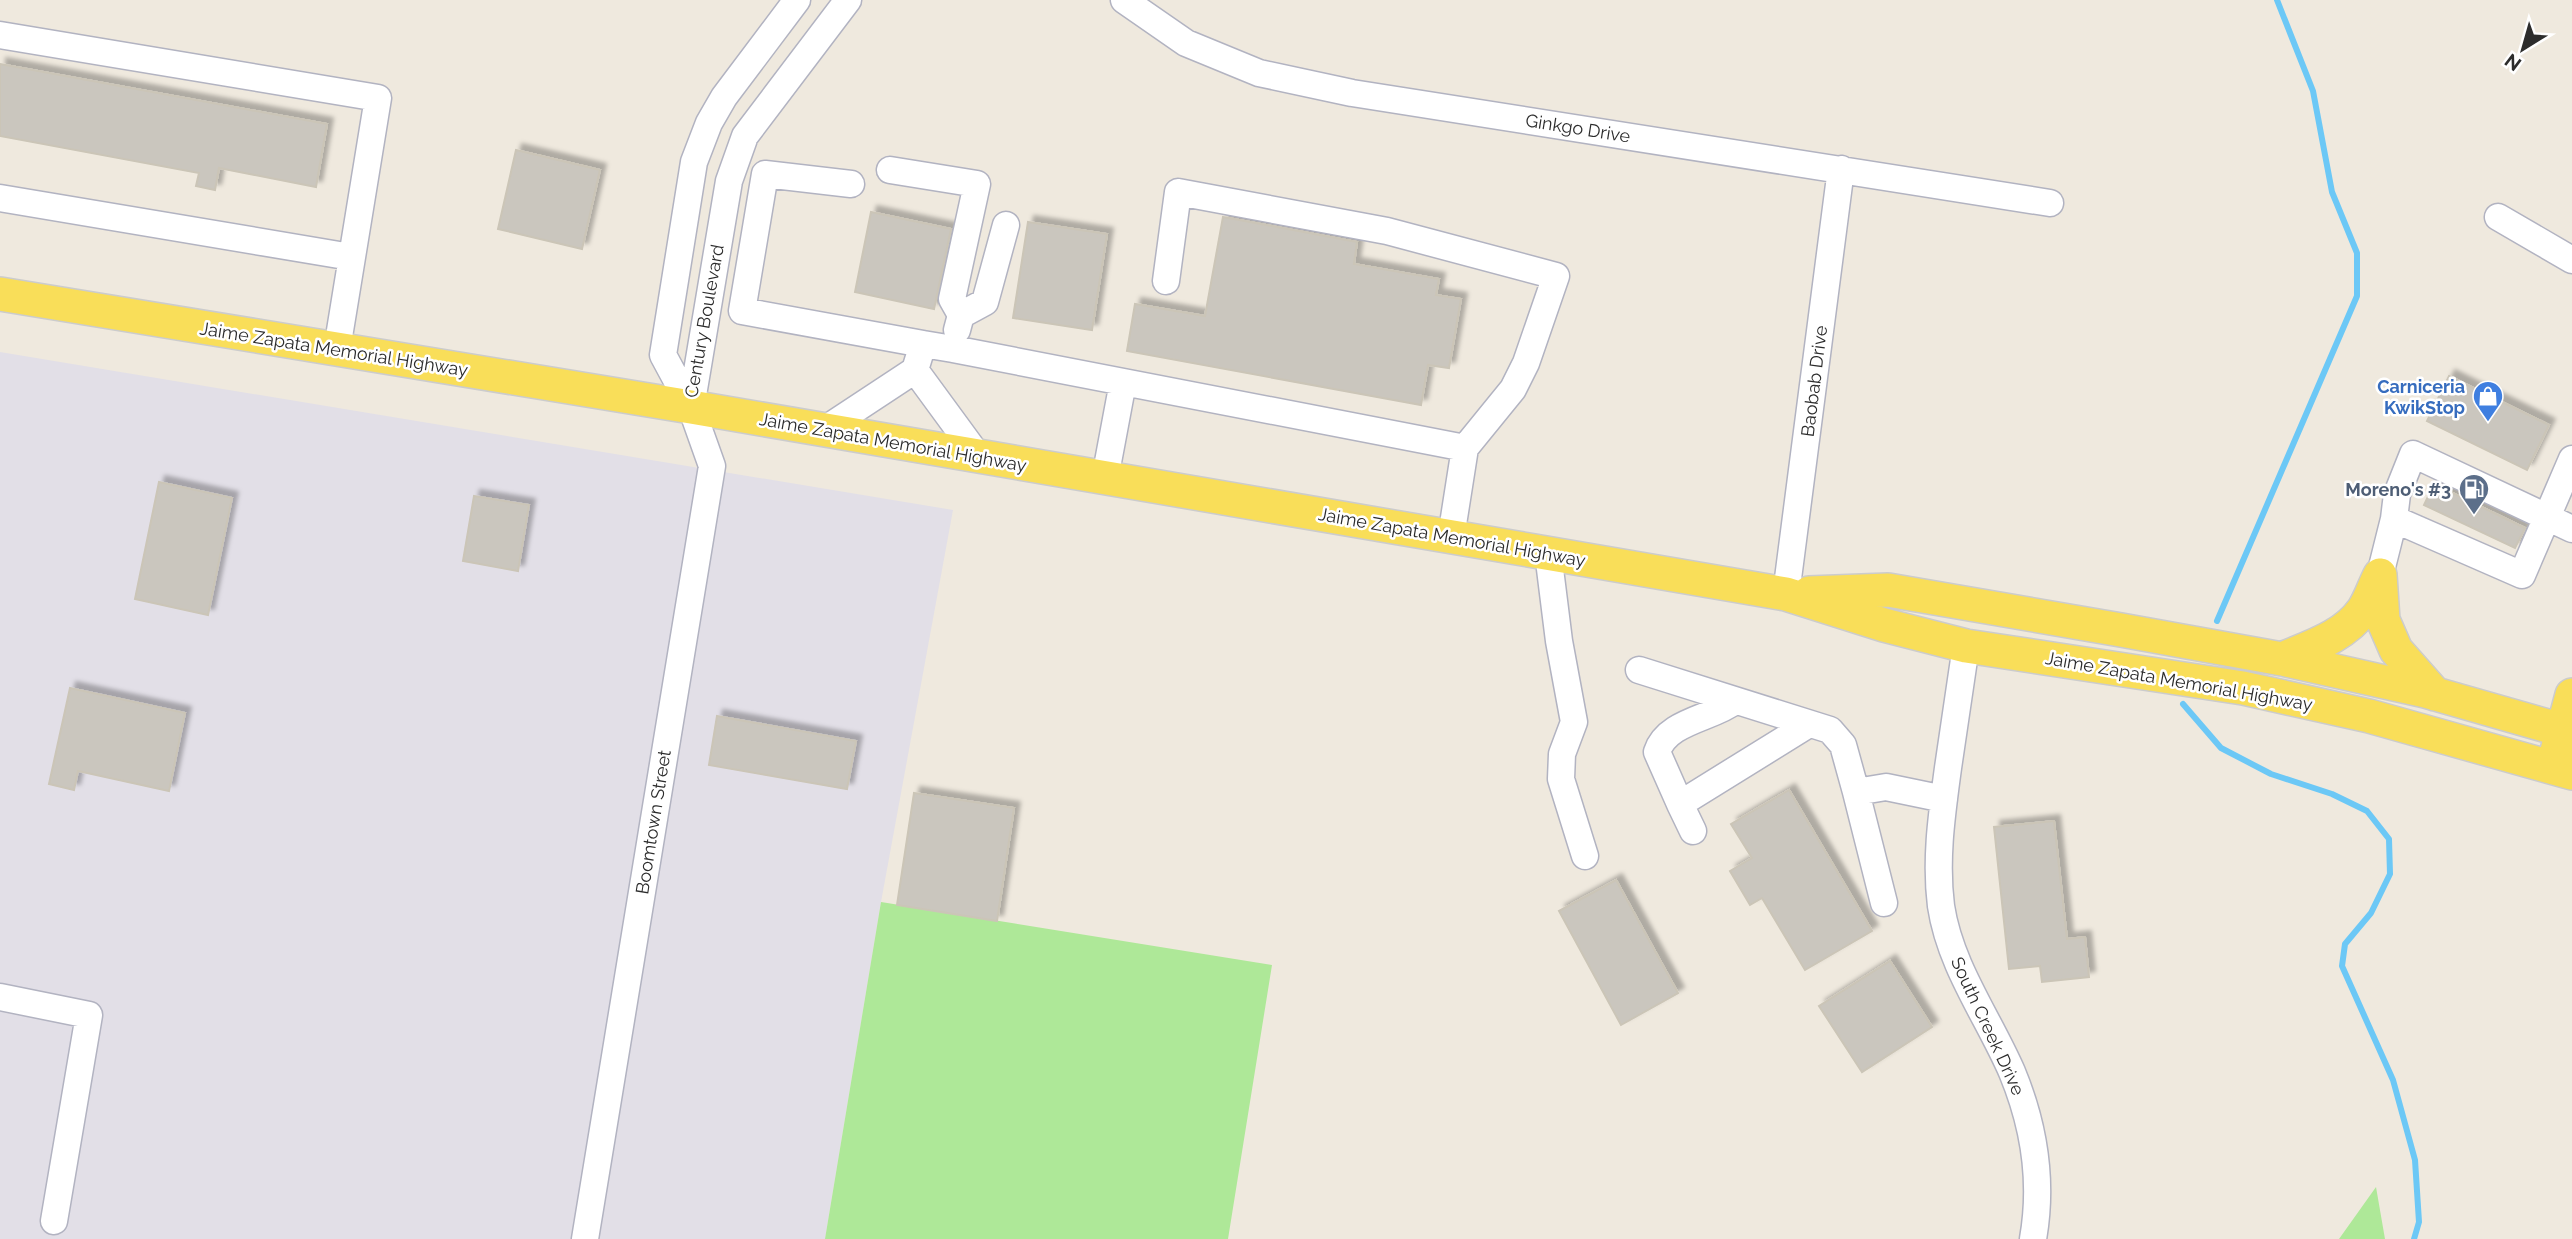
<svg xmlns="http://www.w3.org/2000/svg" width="2572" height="1239" font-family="Raleway,sans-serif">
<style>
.industrial{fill:#e2dfe7}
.green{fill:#aee898}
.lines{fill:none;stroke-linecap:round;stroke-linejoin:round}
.stream{stroke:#6cc8f6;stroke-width:6}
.building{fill:#cac6be;stroke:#cbc5b7;stroke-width:2;filter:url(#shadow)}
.minor-casing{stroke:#b2b3c1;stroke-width:29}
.major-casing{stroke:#ccc;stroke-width:36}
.minor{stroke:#fff;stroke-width:26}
.major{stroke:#f9de59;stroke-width:33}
.labels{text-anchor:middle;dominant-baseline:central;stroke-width:5;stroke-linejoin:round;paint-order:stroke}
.street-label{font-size:18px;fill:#2c2c2c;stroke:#fff}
.shop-label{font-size:18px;font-weight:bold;fill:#366cbe;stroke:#fff;text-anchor:end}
.service-label{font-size:18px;font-weight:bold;fill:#4e5e75;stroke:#fff;text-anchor:end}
</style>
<defs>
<filter id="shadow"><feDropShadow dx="6" dy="-6" stdDeviation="2" flood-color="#0004"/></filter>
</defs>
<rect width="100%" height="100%" fill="#efe9de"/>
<!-- industrial -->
<path class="industrial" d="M0,352l953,158 -72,392 -56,337h-825z"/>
<!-- green -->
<path class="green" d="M881,902l391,63 -44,274h-403z
M2376,1187l9,52h-46z"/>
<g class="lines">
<!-- stream -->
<path class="stream" d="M2217,621l140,-325v-43l-25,-61 -19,-101 -36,-91
M2183,704l38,44 50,26 61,20 35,17 22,28 1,35 -19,39 -26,31 -3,22 51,114 22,80 4,62 -5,17"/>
</g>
<!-- building -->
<path class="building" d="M0,64l327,60 -11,63 -97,-19 -4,22 -19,-4 3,-13 -199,-37z
M516,150l84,20 -18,79 -84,-20z
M871,212l80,17 -17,80 -79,-17z
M1223,217l134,25 -3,22 85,15 -3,16 25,4 -12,69 -21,-3 -7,40 -294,-54 8,-47 70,12z
M1028,222l79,12 -15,96 -79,-12z
M2449,376l100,49 -22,45 -100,-49z
M159,482l73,16 -24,117 -73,-16z
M2434,484l91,44 -10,20 -91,-43z
M474,496l55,9 -11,66 -55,-10z
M70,688l115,25 -16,78 -91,-20 -4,19 -25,-6z
M717,716l139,25 -9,48 -138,-24z
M1789,790l83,141 -67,39 -43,-72 -12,7 -20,-34 22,-13 -21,-34z
M914,793l100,15 -17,113 -100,-16z
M2054,821l13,118 18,-2 4,40 -47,5 -2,-16 -31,3 -15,-142z
M1616,880l62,113 -57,32 -62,-114z
M1890,961l42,66 -70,45 -43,-66z"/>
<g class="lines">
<!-- minor casing -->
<g class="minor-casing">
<path id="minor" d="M1124,0l62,43 73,30 93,20 698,110
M0,35l378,63 -41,251
M890,170l87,14 -25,115 9,16
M851,184l-86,-10 -23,137 181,33
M0,198l351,59
M2498,217l74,43
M1166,281l12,-89 209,39 169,45 -30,87 -13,26 -48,59
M957,330l4,-15 24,-13 21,-77
M915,370l63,86
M691,407l38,-226 16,-45 103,-136
M824,430l91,-60 8,-26 30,5 512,99 -14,89
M2572,459l-50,116 -128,-56 3,-25 16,-40 159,75
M1105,478l18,-96
M1548,553l11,88 15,81 -12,32 -1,25 24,77
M2380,575l14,-56
M1786,594l55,-425
M1966,646c-6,40 -12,81 -18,122 -6,45 -13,91 -7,138 9,60 47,111 71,166 22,53 31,110 21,167
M1639,670l191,60 13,15 13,47 30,-5 58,12
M1735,701c-24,18 -68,20 -78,51l23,52 129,-80
M1856,792l28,111
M1680,804l13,27
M0,997l89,18 -35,206
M585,1239l127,-773 -21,-59 -28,-52 31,-193 15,-39 15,-26 73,-97"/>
</g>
<!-- major casing -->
<g class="major-casing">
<path id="major" d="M0,294l691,113 1095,187 98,31 82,21 277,42 126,28 203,57
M2380,575l3,45 13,30 39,44
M1809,593l79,-3 233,40 161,29 143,32 147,42
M2282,659c28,-12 62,-22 81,-49 7,-10 11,-24 17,-35
M2557,751l15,-56"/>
</g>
<!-- minor -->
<use href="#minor" class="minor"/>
<!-- major -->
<use href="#major" class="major"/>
</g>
<!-- icons -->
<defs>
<g id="shop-pin" transform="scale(1.575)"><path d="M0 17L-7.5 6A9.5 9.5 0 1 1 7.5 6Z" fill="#3f7fe0" stroke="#fff"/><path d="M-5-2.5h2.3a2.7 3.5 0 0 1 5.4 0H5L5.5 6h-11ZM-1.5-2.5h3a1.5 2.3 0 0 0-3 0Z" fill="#fff"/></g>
<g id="fuel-pin" transform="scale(1.575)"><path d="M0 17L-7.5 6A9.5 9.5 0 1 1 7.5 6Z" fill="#5c6f8a" stroke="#fff"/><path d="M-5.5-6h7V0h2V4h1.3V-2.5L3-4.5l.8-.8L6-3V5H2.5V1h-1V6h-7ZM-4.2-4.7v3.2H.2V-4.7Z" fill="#fff"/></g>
</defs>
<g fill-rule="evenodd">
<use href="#shop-pin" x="2488" y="396"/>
<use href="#fuel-pin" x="2474" y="489"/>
</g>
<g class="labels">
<!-- street labels -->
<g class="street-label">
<text transform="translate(1578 128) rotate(9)">Ginkgo Drive</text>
<text transform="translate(704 321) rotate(-80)">Century Boulevard</text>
<text transform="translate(334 349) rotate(9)">Jaime Zapata Memorial Highway</text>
<text transform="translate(1814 381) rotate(-83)">Baobab Drive</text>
<text transform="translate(893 442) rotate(10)">Jaime Zapata Memorial Highway</text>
<text transform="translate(1452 537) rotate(10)">Jaime Zapata Memorial Highway</text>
<text transform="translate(2179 681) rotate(10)">Jaime Zapata Memorial Highway</text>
<text transform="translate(653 822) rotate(-81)">Boomtown Street</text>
<text transform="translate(1988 1026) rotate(65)">South Creek Drive</text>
</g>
<!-- shop labels -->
<g class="shop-label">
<text x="2465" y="386">Carniceria<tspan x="2465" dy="21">KwikStop</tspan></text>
</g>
<!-- service labels -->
<g class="service-label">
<text x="2451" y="489">Moreno's #3</text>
</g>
</g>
<!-- north arrow -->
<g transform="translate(2523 49) rotate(217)" stroke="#ffffff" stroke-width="5" paint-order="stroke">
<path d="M0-5L12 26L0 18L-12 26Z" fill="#2c2c2c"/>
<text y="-10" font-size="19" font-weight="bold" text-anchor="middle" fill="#2c2c2c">N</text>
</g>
</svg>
